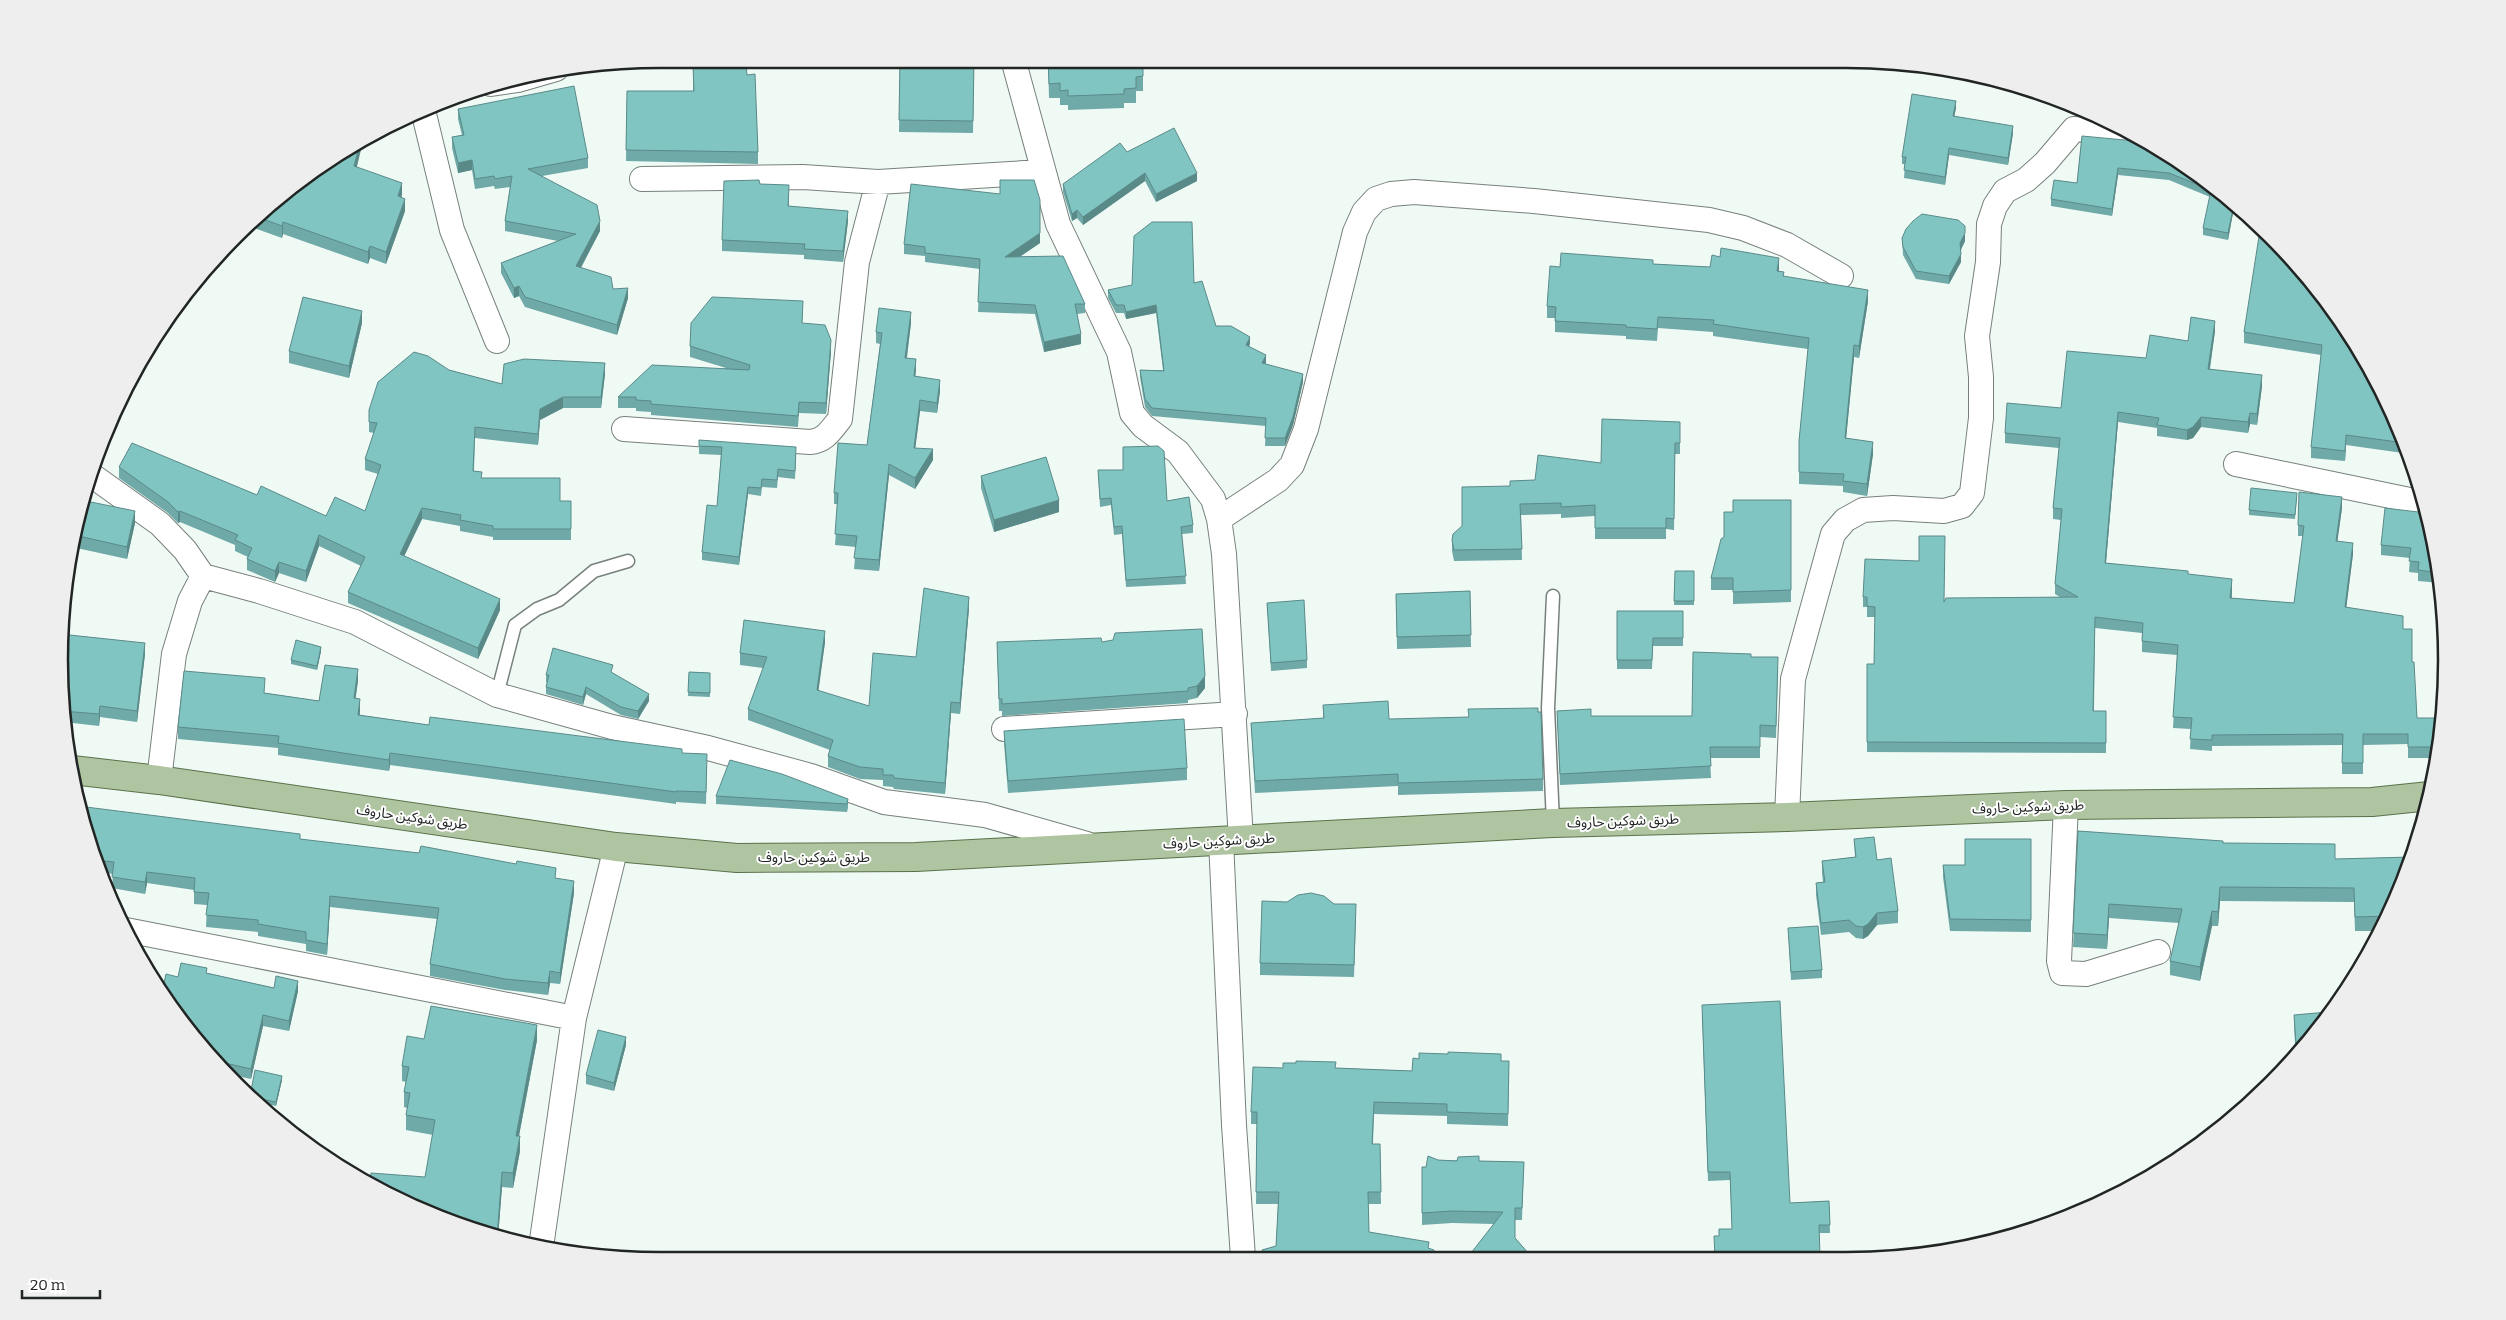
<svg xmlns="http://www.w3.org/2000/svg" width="2506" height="1320" font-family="Bitter,'Noto Sans Arabic',serif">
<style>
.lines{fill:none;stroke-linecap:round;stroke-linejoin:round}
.service-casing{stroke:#77807b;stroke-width:15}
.minor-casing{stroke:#77807b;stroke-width:26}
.primary-casing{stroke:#5a724b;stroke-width:30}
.service{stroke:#fff;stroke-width:12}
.minor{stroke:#fff;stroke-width:24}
.primary{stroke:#afc4a0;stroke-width:28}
.wall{fill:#6fa9a8}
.shaded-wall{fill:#5a8a88}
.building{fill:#81c5c3;stroke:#5a8a88}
.labels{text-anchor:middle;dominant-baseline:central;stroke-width:4;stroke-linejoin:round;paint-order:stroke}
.street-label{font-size:14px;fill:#212523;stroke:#fff}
.rim{fill:none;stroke:#212523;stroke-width:2.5}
</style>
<rect width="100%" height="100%" fill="#f0faf5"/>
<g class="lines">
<!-- service casing -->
<g class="service-casing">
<path id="service" d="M497,695l18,-70 22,-16 22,-9 35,-29 34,-10
M1553,823l-5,-115 5,-112"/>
</g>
<!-- minor casing -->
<g class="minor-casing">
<path id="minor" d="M1013,59l45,165 61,128 13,61 11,13 35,26 35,47 6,20 5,35 17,286
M491,84l27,-4 38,-11
M423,110l29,120 45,111
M642,179l161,-2 75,5 164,-10
M624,429l186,13c15,-1 21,-12 30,-23l17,-157 21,-80
M2236,464l188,39
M90,474l70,50 25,26 18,26 -13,25 -16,53 -15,126
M1219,519l59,-39 14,-15 14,-36 49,-197 9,-20 12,-13 15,-5 23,-2 120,9 175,19 34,8 44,17 54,31
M203,576l56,15 96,31 142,73 115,32 96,21 103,28 73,26 101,13 102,29
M1004,729l231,-15
M2066,805l-7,156 3,12 24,1 72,-22
M1787,817l6,-138 40,-145 12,-14 18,-10 30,-2 51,3 18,-5 10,-13 9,-75v-41l-4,-41 11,-74 1,-38 6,-18 10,-15 21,-11 19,-17 29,-34 58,4
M1221,840l13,285 9,133
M126,930l448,88
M541,1247l33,-229 42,-171"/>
</g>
<!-- primary casing -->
<g class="primary-casing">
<path id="primary" d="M72,770l87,10 457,67 121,11 179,-1 637,-34 234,-6 279,-12 306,-3 58,-6"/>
</g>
<!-- service -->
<use href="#service" class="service"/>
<!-- minor -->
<use href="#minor" class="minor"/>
<!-- primary -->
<use href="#primary" class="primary"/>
</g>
<!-- wall -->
<path class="wall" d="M900,59l74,1 -1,73 -74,-1z
M1048,59h95v32h-7v12h-12v5l-56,2v-5h-8v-7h-11z
M693,66l54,9 11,77v12l-132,-3 1,-70h66z
M1943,70l10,1 -1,3z
M1956,108l-2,8 59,17 -5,32 -59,-10 -4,30 -41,-7 1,-14h-3v-7z
M458,109l130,49v10l-46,8 58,55 -19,37 32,21 15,9 -11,37 -92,-28 -6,-11 -5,2 -13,-25v-10l57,-22 -53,-10v-10l5,-34 -15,2 -1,-3 -19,3 -3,-19 -14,3 -6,-25v-11l10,-2 -4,-16z
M2082,136l130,47 21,30 -5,27 -25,-5v-7l7,-31 -41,-17 -51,-5 -6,41 -61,-10v-7l26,-16z
M364,137l-8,30 46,28 -1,2 4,14 -19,53 -16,-6 -2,6 -85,-30 -1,4 -34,-12 46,-43 66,-44z
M1127,152l70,29 -41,21 -11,-21 -62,44 -6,-7 -5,3 -9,-29v-8z
M760,184l29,12v10l59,15 -5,41 -39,-3v-4l-82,-4v-11z
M2263,231l104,129 43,94 -64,-9 -1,16 -34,-3v-11l10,-92 -77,-12v-11z
M1902,238l63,3 -4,9v12l-12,22 -33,-5 -13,-24z
M1040,243l-21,14 66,47v9l-8,1 4,30 -37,8 -9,-38 -57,-2 2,-43 -55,-7v-6l-21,-2v-10z
M1653,264l126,7 5,5 84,25 -9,57 -5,-1 -8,81 27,16 -6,42 -24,-4v-6l-44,-2v-43l9,-92 -95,-13v-4l-55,-4 -1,13 -31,-2v-3l-71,-4v-14h-8v-12z
M1194,283l22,43 34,18 -1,2 17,17 -1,1 38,18 -10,43 -8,21h-20l1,-20 -114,-10 -7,-9 -5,-30v-7h23l-7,-57 -30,6 -2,-6h-8l-8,-15v-8z
M803,312l-1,11 29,28 -5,63 -27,-1 -1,14 -147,-12v-3l-15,-1v-3h-18v-11l108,-29 -36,-11v-11z
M362,323l-13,55 -60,-15v-12z
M911,323l-4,35 9,12 -1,6 25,15 -3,22 -17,-2 -5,37 18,12 -18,29 -26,-14 -10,96 -25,-2 2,-22 -21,-2 3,-41h-4v-11l33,-48 13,-101 -4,-1v-11z
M2215,331l-5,38 52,17 -5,39 -7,-1 -2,9 -47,-6 -8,11 -6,2 -30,-4v-8l-39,-6 -12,141 82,11 44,16v8l62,5 9,-67h-5v-11l44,-17 -5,33 16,13 -7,54 57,21 9,33 5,56h26l-7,40h-28v-14l-45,1v29h-21v-29l-130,1v5l-22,-2 1,-20 -18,-1 4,-73 -35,-3v-19l-47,-5 -1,83h12v42l-239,-1v-88h7l1,-47h-8v-10h-4v-10l81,5 116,-5 -5,-3v-10l6,-64 -8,-1v-11l6,-60 -54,-5v-10l56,-25 85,-50 42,-17z
M449,370l53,14 103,-10 -4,34h-38l-23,12 -2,25 -63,-7 -1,33 8,7 78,23h11v39h-78v-3l-33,-6v-5l-38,-7 -18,37 96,54 -22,49 -130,-56v-11l13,-26 -42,-20 -13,36 -27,-9 -4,9 -28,-12v-11l1,-2 -13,-6v-6l-55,-23 -2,1 -10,-10 -49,-35v-11l138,28 69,21 39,-5 13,-37 -13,-4v-11l9,-26 -5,-1v-22z
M1680,422v32h-5l-1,76 -8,-1v10h-71v-23l-34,2v-4l-40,1 1,45 -68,1 -2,-10v-11l58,-54 91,-23z
M699,440l97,15 -1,24 -17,-2 -1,11 -15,-1 -1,9 -13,-2 -9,71 -37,-5v-8l15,-46 4,-51 -22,-1z
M1098,470l69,31 26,24v8l-11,1 4,50 -60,3 -4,-53 -8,1 -3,-30 -11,2z
M981,476l78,36 -65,20 -13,-44z
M2297,497l-2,22 -46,-4v-5z
M1791,500v102l-58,2v-14h-22v-12l13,-41 9,-25z
M79,505l56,18 -8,36 -55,-12z
M2424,506l18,76v1l-24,-2v-8l-9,-1 1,-14 -29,-3v-10z
M1675,571h19v34h-20z
M1470,591l1,56 -74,2 -1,-55z
M1267,603l40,57v8l-36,3z
M969,608l-9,106 -9,-1 -6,81 -51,-5 -1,-2 -10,-1v-6l-23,-1 -32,-12v-11l2,-6 -82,-30v-11l15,-41 -23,-3v-12l85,-11 -7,49 51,15 47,-49z
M1617,611h66v35h-30l-1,23h-35z
M62,619l-2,15 85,20 -8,68 -37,-5 -1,9 -35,-4 -4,-22v-80z
M997,642h105l103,46 -8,10 -9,2v3l-186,13v-5h-3z
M321,651l-4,19 -26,-6v-4z
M1751,657l27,12 -2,69 -16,-1v21h-50l1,20 -151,7 -3,-74 34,5h101z
M689,672l21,1v24l-22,-1z
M613,673l36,28 -11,18 -17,-4 -35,-21 -3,11 -37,-11v-7l1,-5h-1v-7z
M358,681l-3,17 5,13v4l69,10 253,28 25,13 -1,38 -30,-2v2l-286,-39 -1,6 -111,-16v-7l-100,-9v-12l87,-34 54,8z
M1323,705l66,14 154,60v12l-145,4v-9l-143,7 -4,-70 72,-5z
M1004,731l183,37v12l-179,13 -4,-50z
M716,796l132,3v9l-1,4 -131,-8z
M79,815l221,24 256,40 18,14 -14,91 -10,-1 -2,12 -43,-5 -75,-14v-12l7,-45 -107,-12 -3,48 -21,-4v-7l-48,-8v-4l-52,-5 1,-22 -13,-1v-14l-47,-7 -2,11 -33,-6 1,-14 -15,-2z
M2078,831l145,12 112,16 76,-2 -26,69 -3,5h-27l-1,-29 -134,-1 -2,25h-6l-12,55 -30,-6v-14l9,-38 -70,-5 -2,31 -34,-2z
M1854,839l23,21 21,51v12l-21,2 -9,11 -5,3 -7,-1 -7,-6 -28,3 -5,-40v-12l7,-1 -1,-9v-12l33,-4z
M2031,839v93l-81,-1 -7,-54v-12h22z
M1356,916l-2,61 -94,-2v-12z
M1788,928l34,42v8l-31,2z
M207,973l67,15 24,3 -9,40 -26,-5 -12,53 -24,-5 -19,-17 -30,-80z
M1702,1013l88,190 39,-2 1,32h-10l-88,-4 -2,-49 -22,1z
M2294,1015l4,42 -2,1 -2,-31z
M424,1039l113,1 -18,96 1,15 -7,37 -11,-1 -4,51 -104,-39 31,-22 8,-42 -27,-5v-15l1,-7 -3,-1v-15l2,-10 -4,-1v-15z
M626,1045l-12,46 -28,-7v-9z
M1501,1061h8l-1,65 -61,-2v-8l-73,-2 -1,30h7l1,60h-13l1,28 60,16 5,10h-172v-8l14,-4 2,-42h-22l1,-80h-6v-12l32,-44h53l76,3z
M282,1080l-6,26 -19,-4 -7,-6z
M1438,1160l86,2 -2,58h-7v18l14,16 -61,3 26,-33 -42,-1 -30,2v-58h4z"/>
<!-- shaded-wall -->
<path class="shaded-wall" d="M1956,101v7l-3,15v-7z
M2013,126v7l-5,32v-7z
M364,137l-10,42v-13l7,-27z
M1949,148v7l-4,30v-8z
M472,160v10l-14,3v-10z
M2118,168v7l-6,41v-7z
M1145,173v8l-62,44v-8z
M1197,173v8l-41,21v-8z
M402,183v12l-4,13v-12z
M405,199v12l-19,53v-12z
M2234,204l2,1 -3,8 -5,27v-7z
M1077,210v8l-5,3v-7z
M848,211v10l-5,41v-11z
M600,221v10l-24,45v-10z
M283,222v12l-1,4v-12z
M1040,233v10l-35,24v-10z
M1965,233v8l-5,10v-8z
M370,246v12l-2,6v-12z
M1961,254v8l-12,22v-8z
M1779,258v12l-2,13v-12z
M519,286v10l-5,2v-10z
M628,288v10l-11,37v-10z
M1868,290v11l-9,57v-12z
M1156,305v8l-30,6v-7z
M362,311v12l-13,55v-12z
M911,312v11l-6,46v-11z
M2215,321v10l-7,48v-10z
M1081,334v10l-37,8v-10z
M1250,337v7l-4,8v-7z
M831,340v11l-5,63v-11z
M1854,345v12l-9,93v-12z
M1266,355v8l-4,7v-7z
M916,359v11l-2,17v-11z
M605,363v11l-4,34v-11z
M1303,374v8l-10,43 -8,21v-8z
M2262,375v11l-5,39v-11z
M940,380v11l-3,22v-10z
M563,397v11l-23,12 -2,25v-11l2,-25z
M920,400v11l-6,48v-11z
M2118,412v10l-13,152v-11z
M2250,413v11l-2,9v-11z
M2201,417v10l-8,11 -6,2v-10z
M2346,435v10l-1,16v-10z
M1873,442v12l-6,42v-12z
M933,449v11l-18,29v-11z
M889,464v11l-10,96v-11z
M748,487v7l-9,71v-8z
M2342,497v11l-6,44v-11z
M1059,500v12l-65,20v-12z
M422,508v11l-22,46v-11z
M135,511v12l-8,36v-12z
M180,511v11l-2,1v-11z
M319,535v11l-13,36v-11z
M2353,543v11l-8,64v-11z
M279,562v11l-4,9v-11z
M2232,579v11l-2,18v-10z
M969,597v11l-9,106v-11z
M500,599v11l-22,49v-11z
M62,609v10l-2,18v-11z
M825,631v11l-8,60v-12z
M145,643v11l-8,68v-11z
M321,647v4l-4,19v-4z
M358,669v12l-4,29v-12z
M1205,676v12l-8,10v-12z
M586,687v7l-3,11v-8z
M649,694v7l-11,18v-8z
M360,699v12l-2,15v-11z
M951,702v11l-6,81v-11z
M100,706v11l-1,9v-12z
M390,753v12l-1,6v-11z
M147,872v11l-2,11v-12z
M574,881v12l-14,91v-11z
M2220,887v14l-2,25v-14z
M330,896v11l-3,48v-11z
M2109,904v14l-2,31v-14z
M2212,911v15l-12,55v-14z
M1877,913v12l-9,11 -5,3v-12z
M550,971v12l-2,12v-12z
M298,981v10l-9,40v-10z
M263,1015v11l-12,53v-10z
M537,1025v15l-21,111v-15z
M626,1037v8l-12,46v-8z
M282,1076v4l-6,26v-4z
M520,1136v15l-7,37v-15z
M502,1172v15l-4,51h-1z"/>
<!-- building -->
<path class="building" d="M900,59l74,1 -1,61 -74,-1z
M1048,59h95v17l-7,1v11l-12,1v5l-56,2v-6l-8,1v-8l-11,1z
M746,64l1,11 8,-1 3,78 -132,-2 1,-59h67l-1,-25z
M574,86l14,72 -60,11 69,36 3,16 -24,45 35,11 2,12 15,-1 -11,37 -92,-28 -6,-11 -5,2 -13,-25 75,-29 -71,-13 7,-45 -17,3 -1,-3 -19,3 -3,-19 -14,3 -6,-26 12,-2 -6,-26z
M1912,94l44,7 -3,15 60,10 -5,32 -59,-10 -4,29 -41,-7 2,-13h-4z
M1174,128l23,45 -41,21 -11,-21 -62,44 -6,-7 -5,4 -9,-30 57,-41 7,9z
M2082,136l64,6 66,41 22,21 -6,29 -25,-5 8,-38 -42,-17 -51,-5 -6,41 -61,-10 3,-19 23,3z
M361,139l-7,27 48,17 -4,13 7,3 -19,53 -16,-6 -2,6 -85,-30 -1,4 -25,-9 37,-34z
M759,180l1,4 29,1 -1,21 60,5 -5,40 -39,-2 1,-5 -83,-4 2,-59z
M1000,180h34l6,20v33l-35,24 58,-1 22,48h-10l6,30 -37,8 -9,-37 -57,-3 2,-43 -55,-6v-6l-21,-3 7,-60 89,10z
M1922,214l36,6 7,6v7l-5,10 1,11 -12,22 -33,-5 -13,-24 -1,-9 4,-9 7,-8z
M1152,222h40l2,61 8,-2 14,45h15l19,11 -4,8 20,10 -4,8 41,11 -10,43 -8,21h-20l1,-20 -114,-10 -7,-9 -5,-29 24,1 -8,-66 -30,7 -2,-7h-8l-8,-15 24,-5 2,-49z
M2260,230l3,1 35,33 69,96 38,83 -59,-8 -1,16 -34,-4 11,-102 -78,-13z
M1721,248l58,10 -2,13 7,1 -1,4 85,14 -9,56 -5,-1 -9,93 28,4 -6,42 -24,-3 1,-7 -45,-2v-31l10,-103 -96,-14 1,-4 -56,-3 -1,12 -31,-2v-2l-71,-4 1,-14 -9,-1 3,-40 10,1 1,-14 92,7v4l57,3 2,-12 8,2z
M303,297l59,14 -13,55 -60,-15z
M712,297l91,4 -1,22 23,2 6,15 -5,63 -27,-1 -1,14 -147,-12v-3l-15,-1v-3h-18l34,-32 97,5 1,-5 -60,-19 1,-23z
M879,308l32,4 -6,46 11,1 -2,17 26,4 -3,23 -17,-3 -6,48 19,1 -18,29 -26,-14 -10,96 -25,-2 3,-22 -22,-2 3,-41h-4l4,-50 29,2 15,-112 -6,-1z
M2191,317l24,4 -7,48 54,6 -5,39 -7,-1 -2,9 -47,-5 -8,10 -6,3 -30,-5 2,-7 -41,-6 -13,151 83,8v3l44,5 -2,19 64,5 10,-77 -6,-1 1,-33 43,5 -6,44 17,2 -8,64 58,9v13h9v33h2l3,56h26l-5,29h-30v-13h-45v29h-21l1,-29 -131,1v5l-22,-1 2,-21 -19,-1 5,-72 -36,-4 1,-18 -48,-6 -2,94h13v32l-239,-1v-78h7l1,-57 -8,-1v-9h-4l2,-38 54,2v-25h26l-1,66 2,-4 132,-1 -23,-13 7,-75 -9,-1 7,-70 -55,-5 2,-30 54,5 6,-57 79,7 4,-23 38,6z
M414,352l14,4 21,14 53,14 2,-20 20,-5 81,4 -4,34h-38l-23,12 -2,25 -63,-7 -2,44 9,1 -1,6h79v23h11v28h-78v-3l-33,-6 1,-5 -39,-7 -22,46 100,45 -22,49 -130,-56 17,-35 -46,-22 -13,36 -27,-9 -4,9 -28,-12 5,-11 -17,-8 3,-5 -58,-24 -2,1 -10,-10 -49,-35 13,-24 125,52 4,-9 65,30 9,-19 30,14 16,-46 -16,-6 12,-36 -8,-1v-12l9,-28z
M1602,419l78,3v21h-5l-1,76 -8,-1v10h-71v-23l-34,2v-4l-41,1 2,45 -68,1 -2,-10 1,-6 9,-8v-39l48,-1v-5l25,-1 3,-25 63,8z
M699,440l97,7 -1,24 -17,-2 -1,11 -15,-1 -1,9 -13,-1 -9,70 -37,-5 5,-47 10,1 5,-59 -23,-1z
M1158,446l6,5 3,50 22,-4 4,28 -12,2 5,49 -60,4 -4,-54 -8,1 -3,-29 -11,1 -2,-29h25v-23z
M1046,457l13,43 -65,20 -13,-44z
M2251,488l46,5 -2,22 -46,-5z
M81,500l54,11 -8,36 -53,-12 5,-30z
M1733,500h58v90l-58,2v-14h-22l10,-39 3,-2v-25h9z
M2419,506h5l16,67 -22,-3 1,-8 -10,-1 2,-13 -30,-3 4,-37 33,4z
M1675,571h19v30h-20z
M924,588l45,9 -9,106 -9,-1 -6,81 -51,-5 -1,-3h-10v-6l-23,-2 -32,-11 5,-16 -85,-31 19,-52 -27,-4 4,-33 81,11 -8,59 52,16 4,-53 43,4z
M1470,591l1,44 -74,2 -1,-43z
M1304,600l3,60 -36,3 -4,-60z
M1617,611h66v27h-30l-1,22h-35z
M1202,629l3,47 -8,10 -9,2v3l-186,13v-5h-3l-2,-57 104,-4 1,4 11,-2 2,-7z
M60,634l85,9 -8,68 -37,-5 -1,8 -37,-3 -2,-11z
M296,640l25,7 -4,19 -26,-6z
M553,648l60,17 -2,7 38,22 -11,17 -17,-4 -35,-20 -3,10 -37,-10 3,-12h-3z
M1693,652l58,2v3h27l-2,69 -16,-1v22h-50l1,19 -151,8 -3,-63 34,-2v7h101z
M325,665l33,4 -4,29 6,1 -2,16 71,10 1,-8 252,32v4l25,1 -1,38 -30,-1v1l-286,-39 -1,7 -111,-17 1,-7 -101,-9 6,-56 81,7 -1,15 55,8z
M689,672l21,1v20l-22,-1z
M1388,701l1,18 80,-2 -1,-8 70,-1v4h3l2,67 -145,4v-9l-143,7 -4,-58 73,-5 -1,-13z
M1184,719l3,49 -179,13 -4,-50z
M730,760l52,14 66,25 -1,5 -131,-8z
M78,806l222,28v5l119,14 2,-7 95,18 1,-3 39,7 -1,10 19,3 -14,92 -10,-2 -2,12 -43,-4 -75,-15 9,-56 -109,-12 -3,48 -21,-4v-8l-48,-8v-4l-52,-5 3,-22 -15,-1 1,-14 -48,-6 -2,10 -33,-5 2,-15 -20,-2 -15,-45z
M2078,831l145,10v2l112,1v15l76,-2 -22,59 -34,1 -1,-29 -134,-1 -2,25 -6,-1 -12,56 -30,-6 12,-52 -73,-5 -2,31 -34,-2z
M1874,837l3,23 14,-2 7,53 -21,2 -9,11 -5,3 -7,-1 -7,-6 -28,3 -5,-40 9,-1 -3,-21 34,-4 -2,-18z
M1965,839h66v81l-81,-1 -7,-54h22z
M1311,893l13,3 10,8h22l-2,61 -94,-2 2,-62 25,1 11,-7z
M1818,926l4,44 -31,2 -3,-44z
M181,963l26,5 -1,5 68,15 2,-12 22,5 -9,40 -26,-6 -12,54 -39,-9 -4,-3 -47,-61 5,-22 12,3z
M1780,1001l10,202 39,-2 1,24h-11l1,31 -105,1 -1,-21h5v-7h13l-2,-57h-22l-6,-167z
M431,1006l106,19 -21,111h4l-7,37 -11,-1 -5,66 -103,-39 -24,-15 1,-11 54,4 10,-57 -29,-5 4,-22 -6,-1 5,-25 -7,-1 5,-30 17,3z
M2328,1012l-30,45h-1l-3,-42z
M598,1030l28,7 -12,46 -28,-8z
M1448,1052l53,2v7h8l-1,53 -61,-2v-8l-73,-2 -2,42h8l1,48h-13l1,40 60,10 -1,6 6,2v8h-169l-3,-8 14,-4 3,-54h-23l1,-80h-6l2,-45 30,1v-5h13v-2l40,1 -1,6 77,3 1,-13 6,1v-6l29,1z
M255,1070l27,6 -6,26 -25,-5 -1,-1z
M1428,1156l10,4 19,1 1,-4 21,-1v5l45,1 -2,46h-7v30l14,16h5l1,3h-67l35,-45 -51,-1 -30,2v-46h4z"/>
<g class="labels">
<!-- street labels -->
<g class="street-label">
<text transform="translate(2028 807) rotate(-2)">طريق شوكين حاروف</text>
<text transform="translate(412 817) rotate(8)">طريق شوكين حاروف</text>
<text transform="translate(1623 821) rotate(-2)">طريق شوكين حاروف</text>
<text transform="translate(1219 841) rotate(-3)">طريق شوكين حاروف</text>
<text x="814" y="857">طريق شوكين حاروف</text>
</g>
</g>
<!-- crop -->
<path d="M0 0H2506V1320H0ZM660 68H1846A592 592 0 0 1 2438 660V660A592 592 0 0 1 1846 1252H660A592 592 0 0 1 68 660V660A592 592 0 0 1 660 68Z" fill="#edeeed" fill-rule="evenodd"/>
<path class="rim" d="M660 68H1846A592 592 0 0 1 2438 660V660A592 592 0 0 1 1846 1252H660A592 592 0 0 1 68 660V660A592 592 0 0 1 660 68Z"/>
<!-- scale -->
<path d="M22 1290v8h78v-8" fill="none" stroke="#212523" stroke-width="2.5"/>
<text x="30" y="1290" font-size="15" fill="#212523" stroke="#ffffff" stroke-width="4" paint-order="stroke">20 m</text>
</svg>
